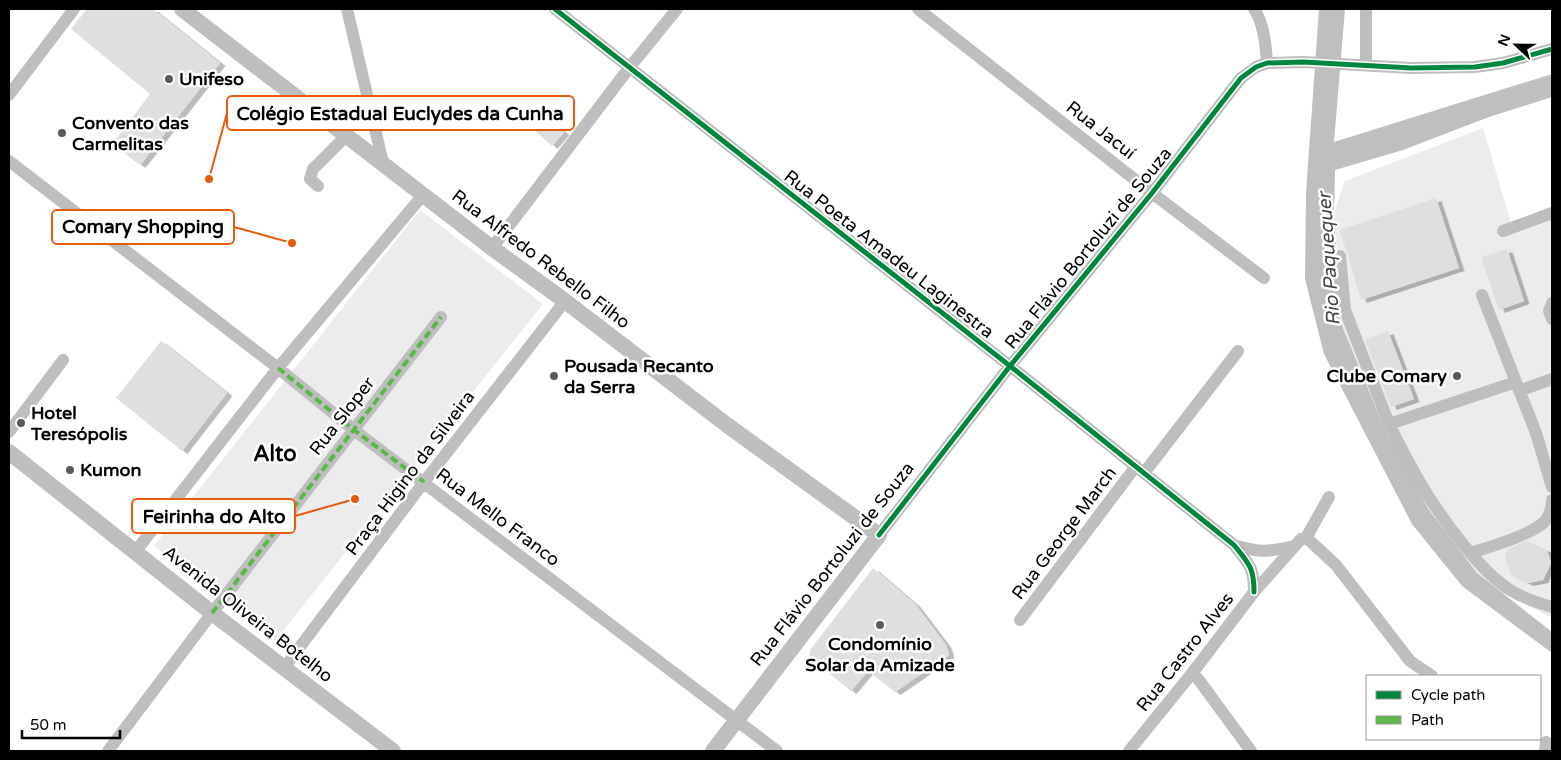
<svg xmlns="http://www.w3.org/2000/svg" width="1561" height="760" font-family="'Varela Round',sans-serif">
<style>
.green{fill:#ececec}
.water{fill:#bfbfbf}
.building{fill:#dfdfdf;filter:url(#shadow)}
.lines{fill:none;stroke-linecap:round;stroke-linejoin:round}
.minor{stroke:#bebebe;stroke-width:12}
.major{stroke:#bebebe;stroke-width:16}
.quiet{stroke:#58b947;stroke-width:4;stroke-dasharray:8 4;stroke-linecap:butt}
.cycleway-casing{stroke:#fff;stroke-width:8}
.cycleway{stroke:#00873e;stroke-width:5}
.poi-dot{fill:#595959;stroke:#fff;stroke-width:2}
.labels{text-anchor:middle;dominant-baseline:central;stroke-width:5;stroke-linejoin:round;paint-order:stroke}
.poi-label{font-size:18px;font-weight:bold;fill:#000;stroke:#fff;text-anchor:start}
.street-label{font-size:18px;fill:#000;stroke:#fff}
.water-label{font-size:19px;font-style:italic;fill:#444;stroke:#fff}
.district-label{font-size:22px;font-weight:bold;fill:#000;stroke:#fff}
.leader{fill:none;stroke:#e8590c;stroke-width:2}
.callout-dot{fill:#e8590c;stroke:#fff;stroke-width:2}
.callout{fill:#fff;stroke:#e8590c;stroke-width:2}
.callout-label{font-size:19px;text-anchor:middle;font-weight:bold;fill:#000}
</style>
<defs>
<filter id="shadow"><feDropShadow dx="5.5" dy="3" stdDeviation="0" flood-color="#0004"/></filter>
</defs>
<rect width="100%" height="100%" fill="#fff"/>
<!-- green -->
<path class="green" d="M1483,128l29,98 40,-14v406l-55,-28 -20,-17 -48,-63 -43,-78 -46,-111 -6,-109 11,-31z
M420,210l123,94 -268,337 -121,-95z"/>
<!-- water -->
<path class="water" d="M1319,9h26l-11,133 218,-68v23l-63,20 -86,33 -68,20 -1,42 6,109 46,111 43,78 48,63 75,59v21l-90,-67 -50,-62 -88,-170 -19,-75 1,-86z"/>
<!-- building -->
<path class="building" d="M87,9h66l67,54 -80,102 -28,-21 38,-50 -79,-65z
M543,115l21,17 -12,14 -20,-18z
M1436,198l23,70 -98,32 -13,-45 -9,-25z
M1507,249l17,52 -25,9 -18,-53z
M1388,331l26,68 -23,8 -26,-67z
M161,341l66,52 -45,58 -66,-53z
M1527,541l20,9 4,13 -8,17 -15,3 -17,-8 -6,-19 3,-7z
M873,568l42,36 31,41 3,10 -54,37 -27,-21 -17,20 -42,-34 1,-7z"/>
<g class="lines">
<!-- minor -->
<path class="minor" d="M347,9l36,154
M555,9l455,357 224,179c15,19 20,22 20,47
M918,9l234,184 112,85
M1254,9c10,14 12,37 13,54
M1366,65v-56
M9,95l65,-86
M9,161l269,207 76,62 423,321
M318,186l-8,-7 3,-10 34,-34
M1503,231l49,-18
M492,248l137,-180 48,-59
M1340,256l5,54 44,114
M1482,295l54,138 16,54
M1552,303l-3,8 3,8
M1516,382l-127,42c21,43 40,77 69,114 16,20 31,38 52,52 13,8 28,13 42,17
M1519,391l33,-12
M9,432l54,-72
M1144,473l94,-122
M879,535l131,-169 142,-173 89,-115 15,-11 11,-4 36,-1 108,6 64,-1 28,-4 49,-14
M1306,538l23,-41
M1234,545c26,8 34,7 60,1
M135,552l143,-184 145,-173
M1470,553c17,-5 64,-19 75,-32 5,-6 7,-14 7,-21
M1020,620l116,-154
M284,668l140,-186 141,-181
M1193,672l58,79
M108,751l104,-138 229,-296
M1129,751l64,-79 61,-80 47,-53 5,-1 4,3 26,24 74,96 22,15
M1545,751l1,-9"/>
<!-- major -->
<path class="major" d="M182,9l310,239 73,53 162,124 152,110 -166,216
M9,452l203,161 181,138"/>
<!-- quiet -->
<path class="quiet" d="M278,368l76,62 70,52
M212,613l229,-296"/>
<!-- cycleway casing -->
<g class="cycleway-casing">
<path id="cycleway" d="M555,9l455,357 224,179c15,19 20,22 20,47
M879,535l131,-169 142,-173 89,-115 15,-11 11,-4 36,-1 108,6 64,-1 28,-4 49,-14"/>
</g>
<!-- cycleway -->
<use href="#cycleway" class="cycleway"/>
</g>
<!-- markers -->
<g class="poi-dot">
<circle cx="169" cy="79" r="5"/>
<circle cx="62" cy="133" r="5"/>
<circle cx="554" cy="376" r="5"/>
<circle cx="1457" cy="376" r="5"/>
<circle cx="21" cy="423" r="5"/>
<circle cx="70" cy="470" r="5"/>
<circle cx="880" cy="625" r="5"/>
</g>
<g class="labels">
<!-- poi labels -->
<g class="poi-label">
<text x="179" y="79">Unifeso</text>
<text x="72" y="123">Convento das<tspan x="72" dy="21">Carmelitas</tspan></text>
<text x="564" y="366">Pousada Recanto<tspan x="564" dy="21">da Serra</tspan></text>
<text x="1447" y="376" text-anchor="end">Clube Comary</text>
<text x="31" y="413">Hotel<tspan x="31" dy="21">Teresópolis</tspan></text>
<text x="80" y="470">Kumon</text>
<text x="880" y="644" text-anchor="middle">Condomínio<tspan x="880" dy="21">Solar da Amizade</tspan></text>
</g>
<!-- street labels -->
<g class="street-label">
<text transform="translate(1101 130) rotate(38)">Rua Jacuí</text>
<text transform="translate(1088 248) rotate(-51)">Rua Flávio Bortoluzi de Souza</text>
<text transform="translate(889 254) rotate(38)">Rua Poeta Amadeu Laginestra</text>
<text transform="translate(541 259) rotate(37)">Rua Alfredo Rebello Filho</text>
<text transform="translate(342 416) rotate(-52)">Rua Sloper</text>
<text transform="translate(410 473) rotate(-53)">Praça Higino da Silveira</text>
<text transform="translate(498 517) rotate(37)">Rua Mello Franco</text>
<text transform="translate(1064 533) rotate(-53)">Rua George March</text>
<text transform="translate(832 564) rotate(-52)">Rua Flávio Bortoluzi de Souza</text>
<text transform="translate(248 614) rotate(38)">Avenida Oliveira Botelho</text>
<text transform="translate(1185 652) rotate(-52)">Rua Castro Alves</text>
</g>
<!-- water labels -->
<g class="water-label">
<text transform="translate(1329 259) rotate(-94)">Rio Paquequer</text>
</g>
<!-- district labels -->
<g class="district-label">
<text x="275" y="454">Alto</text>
</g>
</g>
<!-- callouts -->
<path class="leader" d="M209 179L227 113M292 243L234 227M355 499L295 516"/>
<g class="callout-dot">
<circle cx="209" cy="179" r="5"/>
<circle cx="292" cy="243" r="5"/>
<circle cx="355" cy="499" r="5"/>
</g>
<g class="callout">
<rect x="227" y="96" width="347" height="34" rx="5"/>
<rect x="52" y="210" width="182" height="34" rx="5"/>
<rect x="132" y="499" width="163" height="34" rx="5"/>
</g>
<g class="callout-label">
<text x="400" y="120">Colégio Estadual Euclydes da Cunha</text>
<text x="143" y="233">Comary Shopping</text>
<text x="214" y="523">Feirinha do Alto</text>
</g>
<!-- border -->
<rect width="1561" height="760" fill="none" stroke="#000000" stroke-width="20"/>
<!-- legend -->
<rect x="1366" y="675" width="175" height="65" fill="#ffffff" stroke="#999999"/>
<rect x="1376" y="691" width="25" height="8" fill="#00873e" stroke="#999999"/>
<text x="1411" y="700" font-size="15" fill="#000000">Cycle path</text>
<rect x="1376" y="716" width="25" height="8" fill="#58b947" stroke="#999999"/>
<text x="1411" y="725" font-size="15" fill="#000000">Path</text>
<!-- north arrow -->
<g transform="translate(1516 45) rotate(292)" stroke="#ffffff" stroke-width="4" paint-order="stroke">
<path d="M0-4L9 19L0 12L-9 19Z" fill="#000000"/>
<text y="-8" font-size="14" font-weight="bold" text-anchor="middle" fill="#000000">N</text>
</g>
<!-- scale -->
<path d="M22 730v8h98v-8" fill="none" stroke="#000000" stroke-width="2.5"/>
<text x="30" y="730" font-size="15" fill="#000000" stroke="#ffffff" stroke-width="4" paint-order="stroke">50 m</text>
</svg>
